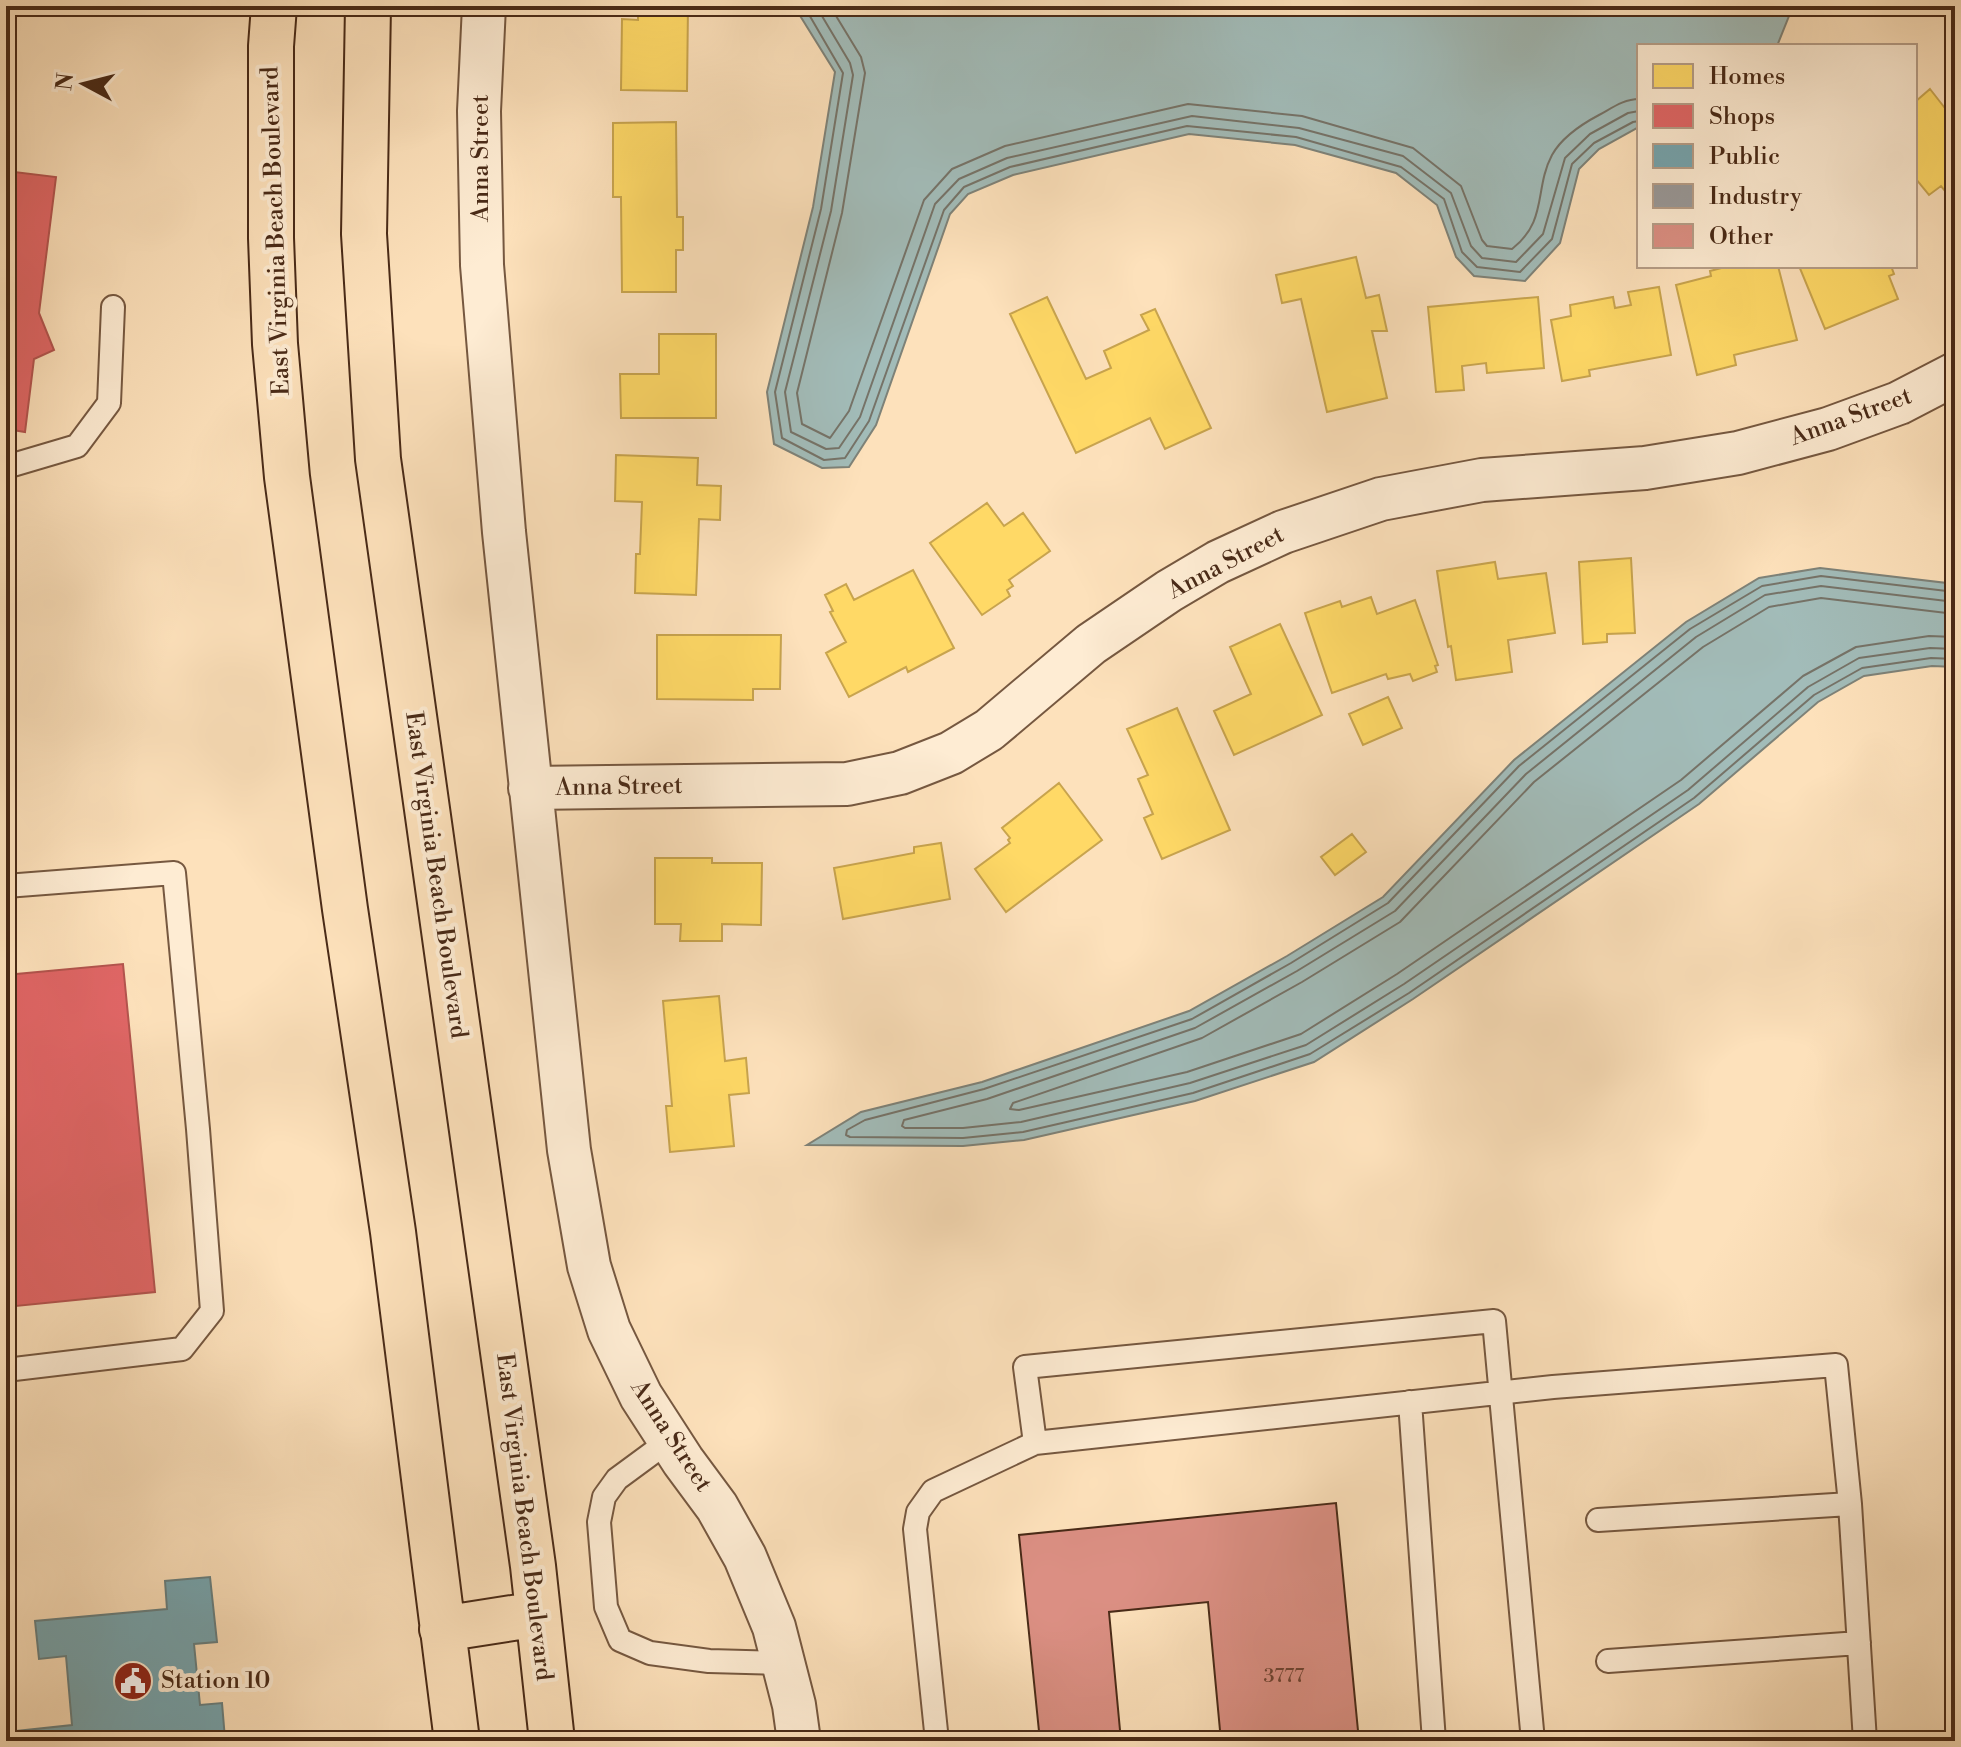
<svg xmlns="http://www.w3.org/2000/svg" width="1961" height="1747" font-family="'Libre Bodoni',serif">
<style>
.water{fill:#a2bcb9;stroke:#7e8278;stroke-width:2}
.homes{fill:#ffd966;stroke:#c8a44e;stroke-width:2}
.shops{fill:#e06666;stroke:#b3544e;stroke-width:2}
.public{fill:#76a5af;stroke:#688081;stroke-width:2}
.industry{fill:#999;stroke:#817872;stroke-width:2}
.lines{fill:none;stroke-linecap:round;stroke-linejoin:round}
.shore{stroke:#767368;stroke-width:2}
.building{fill:#db8f83;stroke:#492a17;stroke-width:2}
.service-casing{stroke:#765840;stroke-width:26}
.minor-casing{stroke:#765840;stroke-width:46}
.primary-casing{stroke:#492a17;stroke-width:48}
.service{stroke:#feecd3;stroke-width:22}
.minor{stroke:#feecd3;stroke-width:42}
.primary{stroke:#fde1bb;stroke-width:44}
.labels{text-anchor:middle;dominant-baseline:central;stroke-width:8;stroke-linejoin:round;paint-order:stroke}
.number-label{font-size:20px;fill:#6e4332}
.street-label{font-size:24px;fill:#492a17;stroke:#feecd3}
.poi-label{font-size:24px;fill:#492a17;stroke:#feecd3;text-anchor:start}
</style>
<rect width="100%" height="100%" fill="#fde1bb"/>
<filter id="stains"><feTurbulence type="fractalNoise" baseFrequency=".0025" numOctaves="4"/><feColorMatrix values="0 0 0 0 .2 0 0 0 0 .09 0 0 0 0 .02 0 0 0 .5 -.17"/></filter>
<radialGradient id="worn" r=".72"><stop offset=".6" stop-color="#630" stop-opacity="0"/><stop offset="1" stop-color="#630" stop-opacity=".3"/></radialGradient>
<!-- water -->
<path class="water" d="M794,6h999l-16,40h-138v81l-40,22 -20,20 -19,74 -35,38 -51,-5 -18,-19 -19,-52 -41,-32 -101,-28 -106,-11 -176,41 -45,19 -18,20 -74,211 -27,42 -27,1 -48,-24 -7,-52 46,-185 22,-135z
M1820,568l135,16v83l-23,-1 -68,10 -46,26 -119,102 -286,195 -99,63 -119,39 -171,39 -61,6 -156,-1 54,-33 121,-30 207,-71 98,-55 96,-59 131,-137 172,-138 73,-44z"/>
<!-- homes -->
<path class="homes" d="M638,6h50l-1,85 -66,-1 1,-71 16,1z
M1930,89l25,32v82l-14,-17 -12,9 -14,-17v-76z
M676,122l1,95h6v33h-7v42h-54l-1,-95h-8v-74z
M1356,257l10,41 13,-3 8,36h-15l15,67 -60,14 -26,-113 -19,4 -6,-28z
M1729,266h49l19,74 -63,15 2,10 -39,10 -21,-90 35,-9 -1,-5z
M1799,266h92l3,8 -5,2 9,23 -73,30z
M1659,287l12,68 -82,15 1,6 -28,5 -11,-61 20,-4 -1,-11 43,-8 2,11 16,-3 -3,-13z
M1047,297l39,82 25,-11 -7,-17 45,-21 -8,-15 14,-6 56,119 -46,21 -15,-31 -74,35 -66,-139z
M1538,297l6,71 -57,5 -1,-10 -24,3 2,24 -28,2 -8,-85z
M659,334h57v84h-95l-1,-44h39z
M616,455l82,3 -1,27 24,1 -1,34 -21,-1 -3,76 -61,-2 1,-39h4l2,-52 -27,-1z
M987,503l17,23 19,-13 27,38 -41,29 4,6 -6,4 3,6 -28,19 -52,-72z
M1631,558l4,75 -28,1v8l-24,2 -4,-82z
M1495,562l3,17 48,-6 9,60 -47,7 4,32 -56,8 -5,-34 -3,1 -11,-76z
M913,570l41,78 -46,24 -2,-5 -57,30 -23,-44 20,-11 -16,-30 3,-1 -8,-16 21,-11 8,16z
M1371,597l6,17 38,-14 23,65 -3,1 2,6 -24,9 -3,-7 -22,5 -2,-5 -54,19 -27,-80 35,-12 2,6z
M1280,624l42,91 -88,40 -20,-44 37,-17 -21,-47z
M657,635h124l-1,54h-27v11l-96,-1z
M1388,697l14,31 -39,17 -14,-31z
M1177,708l53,122 -68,29 -18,-41 9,-4 -15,-35 10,-4 -21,-46z
M1059,783l43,57 -96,72 -31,-43 35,-26 -2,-3 2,-2 -8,-10z
M1352,834l14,18 -31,23 -14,-18z
M941,843l9,56 -107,20 -9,-51 80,-15v-6z
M655,858h57v5h50l-1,62 -39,-1v17h-42l1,-17h-26z
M719,996l6,65 21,-3 3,35 -20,2 5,51 -64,6 -4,-46h6l-9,-105z"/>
<!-- shops -->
<path class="shops" d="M6,171l50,6 -17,136 15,37 -20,9 -9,73 -19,-3z
M123,964l32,328 -149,15v-332z"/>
<!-- public -->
<path class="public" d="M210,1577l7,65 -23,2 6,61 22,-2 3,36 -206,2 -2,-10 55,-6 -6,-69 -27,3 -4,-38 132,-12 -2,-28z"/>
<!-- industry -->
<path class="industry" d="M6,482l6,69h-6z"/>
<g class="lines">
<!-- shore -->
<path class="shore" d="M804,6l39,67 -22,136 -46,183 7,46 42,22 21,-2 24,-37 75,-211 20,-23 46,-20 177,-41 109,11 105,30 43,32 18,53 15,15 43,5 32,-33 20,-75 22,-21 39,-21 6,-1
M816,6l34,57 3,12 -22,136 -46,181 6,40 35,17 13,-1 21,-31 75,-213 24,-25 48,-21 185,-42 107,12 104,28 48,37 20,53 11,12 34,4 27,-28 22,-76 25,-24 38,-21 11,-2
M830,6l31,51 4,16 -23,140 -45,180 5,31 28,14 19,-27 75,-211 28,-31 53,-23 183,-42 114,12 111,32 48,38 21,54 5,6 25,3c36,-28 22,-60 40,-94 10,-18 30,-31 47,-40 13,-7 25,-16 40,-16
M1955,592l-134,-16 -59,10 -72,43 -171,137 -131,137 -97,60 -99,56 -208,70 -119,31 -18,10 -1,5 4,2 113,1 60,-6 170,-39 117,-39 99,-61 285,-195 120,-103 48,-27 69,-10 24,1
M1955,602l-134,-16 -56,9 -69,42 -170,137 -131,137 -98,60 -102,57 -208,71 -83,21 -2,6 3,2h58l58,-6 169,-39 116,-38 98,-61 284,-194 120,-103 51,-29 71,-10 25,1
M1955,614l-134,-16 -52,9 -66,40 -169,135 -134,140 -98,60 -100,56 -189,65 -3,6 9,1 168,-38 114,-38 96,-60 284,-194 122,-104 53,-29 73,-11 26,1"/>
</g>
<!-- building -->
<path class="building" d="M1955,1486v56h-4l-4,-55z
M1336,1503l23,238h-138l-13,-139 -99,10 12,129h-81l-21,-206z"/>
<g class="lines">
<!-- service casing -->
<g class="service-casing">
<path id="service" d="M6,467l71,-21 32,-43 4,-96
M6,886l168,-13 24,256 14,182 -30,38 -176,21
M1410,1402l24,339
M670,1440l-53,39 -13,18 -5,25 7,85 14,33 30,13 59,8 74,2
M1035,1443l-10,-76 469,-46 39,420
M1598,1520l252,-16
M1608,1661l251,-18
M937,1741l-22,-212 3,-17 15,-21 102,-48 518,-56 283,-22 14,139 15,237"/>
</g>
<!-- minor casing -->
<g class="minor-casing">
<path id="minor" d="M484,6l-5,105 3,154 22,267 65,618 20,116 20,64 32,66 42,65 34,46 28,50 29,70 20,78 5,36
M530,788l317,-4 53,-11 51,-20 38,-23 102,-86 78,-53 49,-29 65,-30 98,-33 101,-19 163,-12 93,-15 90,-24 71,-26 56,-29"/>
</g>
<!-- primary casing -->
<g class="primary-casing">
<path id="primary" d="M274,6l-3,40v192l4,106 12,133 58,432 48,323 64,509
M368,6l-4,228 14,225 155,1107 19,175
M442,1629l96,-15"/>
</g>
<!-- service -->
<use href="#service" class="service"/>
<!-- minor -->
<use href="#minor" class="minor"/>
<!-- primary -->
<use href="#primary" class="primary"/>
</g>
<!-- icons -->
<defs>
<g id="civic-disc" transform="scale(2)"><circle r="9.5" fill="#8f2418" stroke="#feecd3"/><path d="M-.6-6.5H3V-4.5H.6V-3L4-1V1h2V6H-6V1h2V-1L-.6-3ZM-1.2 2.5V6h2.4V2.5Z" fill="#fff"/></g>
</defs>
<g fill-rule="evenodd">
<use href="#civic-disc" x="133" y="1681"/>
</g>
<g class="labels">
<!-- number labels -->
<g class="number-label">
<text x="1284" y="1676">3777</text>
</g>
<!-- street labels -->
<g class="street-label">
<text transform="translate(481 158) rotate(-90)">Anna Street</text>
<text transform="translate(276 231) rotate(-92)">East Virginia Beach Boulevard</text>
<text transform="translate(1851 417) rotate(-20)">Anna Street</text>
<text transform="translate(1226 563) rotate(-28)">Anna Street</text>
<text transform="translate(619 787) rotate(-1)">Anna Street</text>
<text transform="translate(436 875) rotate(82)">East Virginia Beach Boulevard</text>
<text transform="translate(671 1436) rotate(57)">Anna Street</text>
<text transform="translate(524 1517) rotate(83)">East Virginia Beach Boulevard</text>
</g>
<!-- poi labels -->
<g class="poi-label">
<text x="161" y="1681">Station 10</text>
</g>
</g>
<!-- margin -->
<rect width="1961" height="1747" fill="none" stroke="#fde1bb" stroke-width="32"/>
<rect x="8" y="8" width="1945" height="1731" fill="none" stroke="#492a17" stroke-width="4"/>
<rect x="16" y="16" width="1929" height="1715" fill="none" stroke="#492a17" stroke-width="2"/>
<!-- legend -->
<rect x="1637" y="44" width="280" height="224" fill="#feecd3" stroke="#b69e88" stroke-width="2"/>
<rect x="1653" y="64" width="40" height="24" fill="#ffd966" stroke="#b69e88" stroke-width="2"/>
<text x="1709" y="84" font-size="24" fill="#492a17">Homes</text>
<rect x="1653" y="104" width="40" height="24" fill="#e06666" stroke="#b69e88" stroke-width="2"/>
<text x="1709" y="124" font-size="24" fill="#492a17">Shops</text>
<rect x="1653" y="144" width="40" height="24" fill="#76a5af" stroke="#b69e88" stroke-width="2"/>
<text x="1709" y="164" font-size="24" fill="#492a17">Public</text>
<rect x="1653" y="184" width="40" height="24" fill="#999999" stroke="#b69e88" stroke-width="2"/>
<text x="1709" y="204" font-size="24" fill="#492a17">Industry</text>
<rect x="1653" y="224" width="40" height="24" fill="#db8f83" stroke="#b69e88" stroke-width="2"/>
<text x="1709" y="244" font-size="24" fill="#492a17">Other</text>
<!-- north arrow -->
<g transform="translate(84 84) rotate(277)" stroke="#feecd3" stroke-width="6" paint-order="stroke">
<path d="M0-6L14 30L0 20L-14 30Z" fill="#492a17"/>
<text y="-12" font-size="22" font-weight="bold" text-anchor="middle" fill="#492a17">N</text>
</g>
<rect width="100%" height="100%" filter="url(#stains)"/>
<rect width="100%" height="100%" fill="url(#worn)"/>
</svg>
